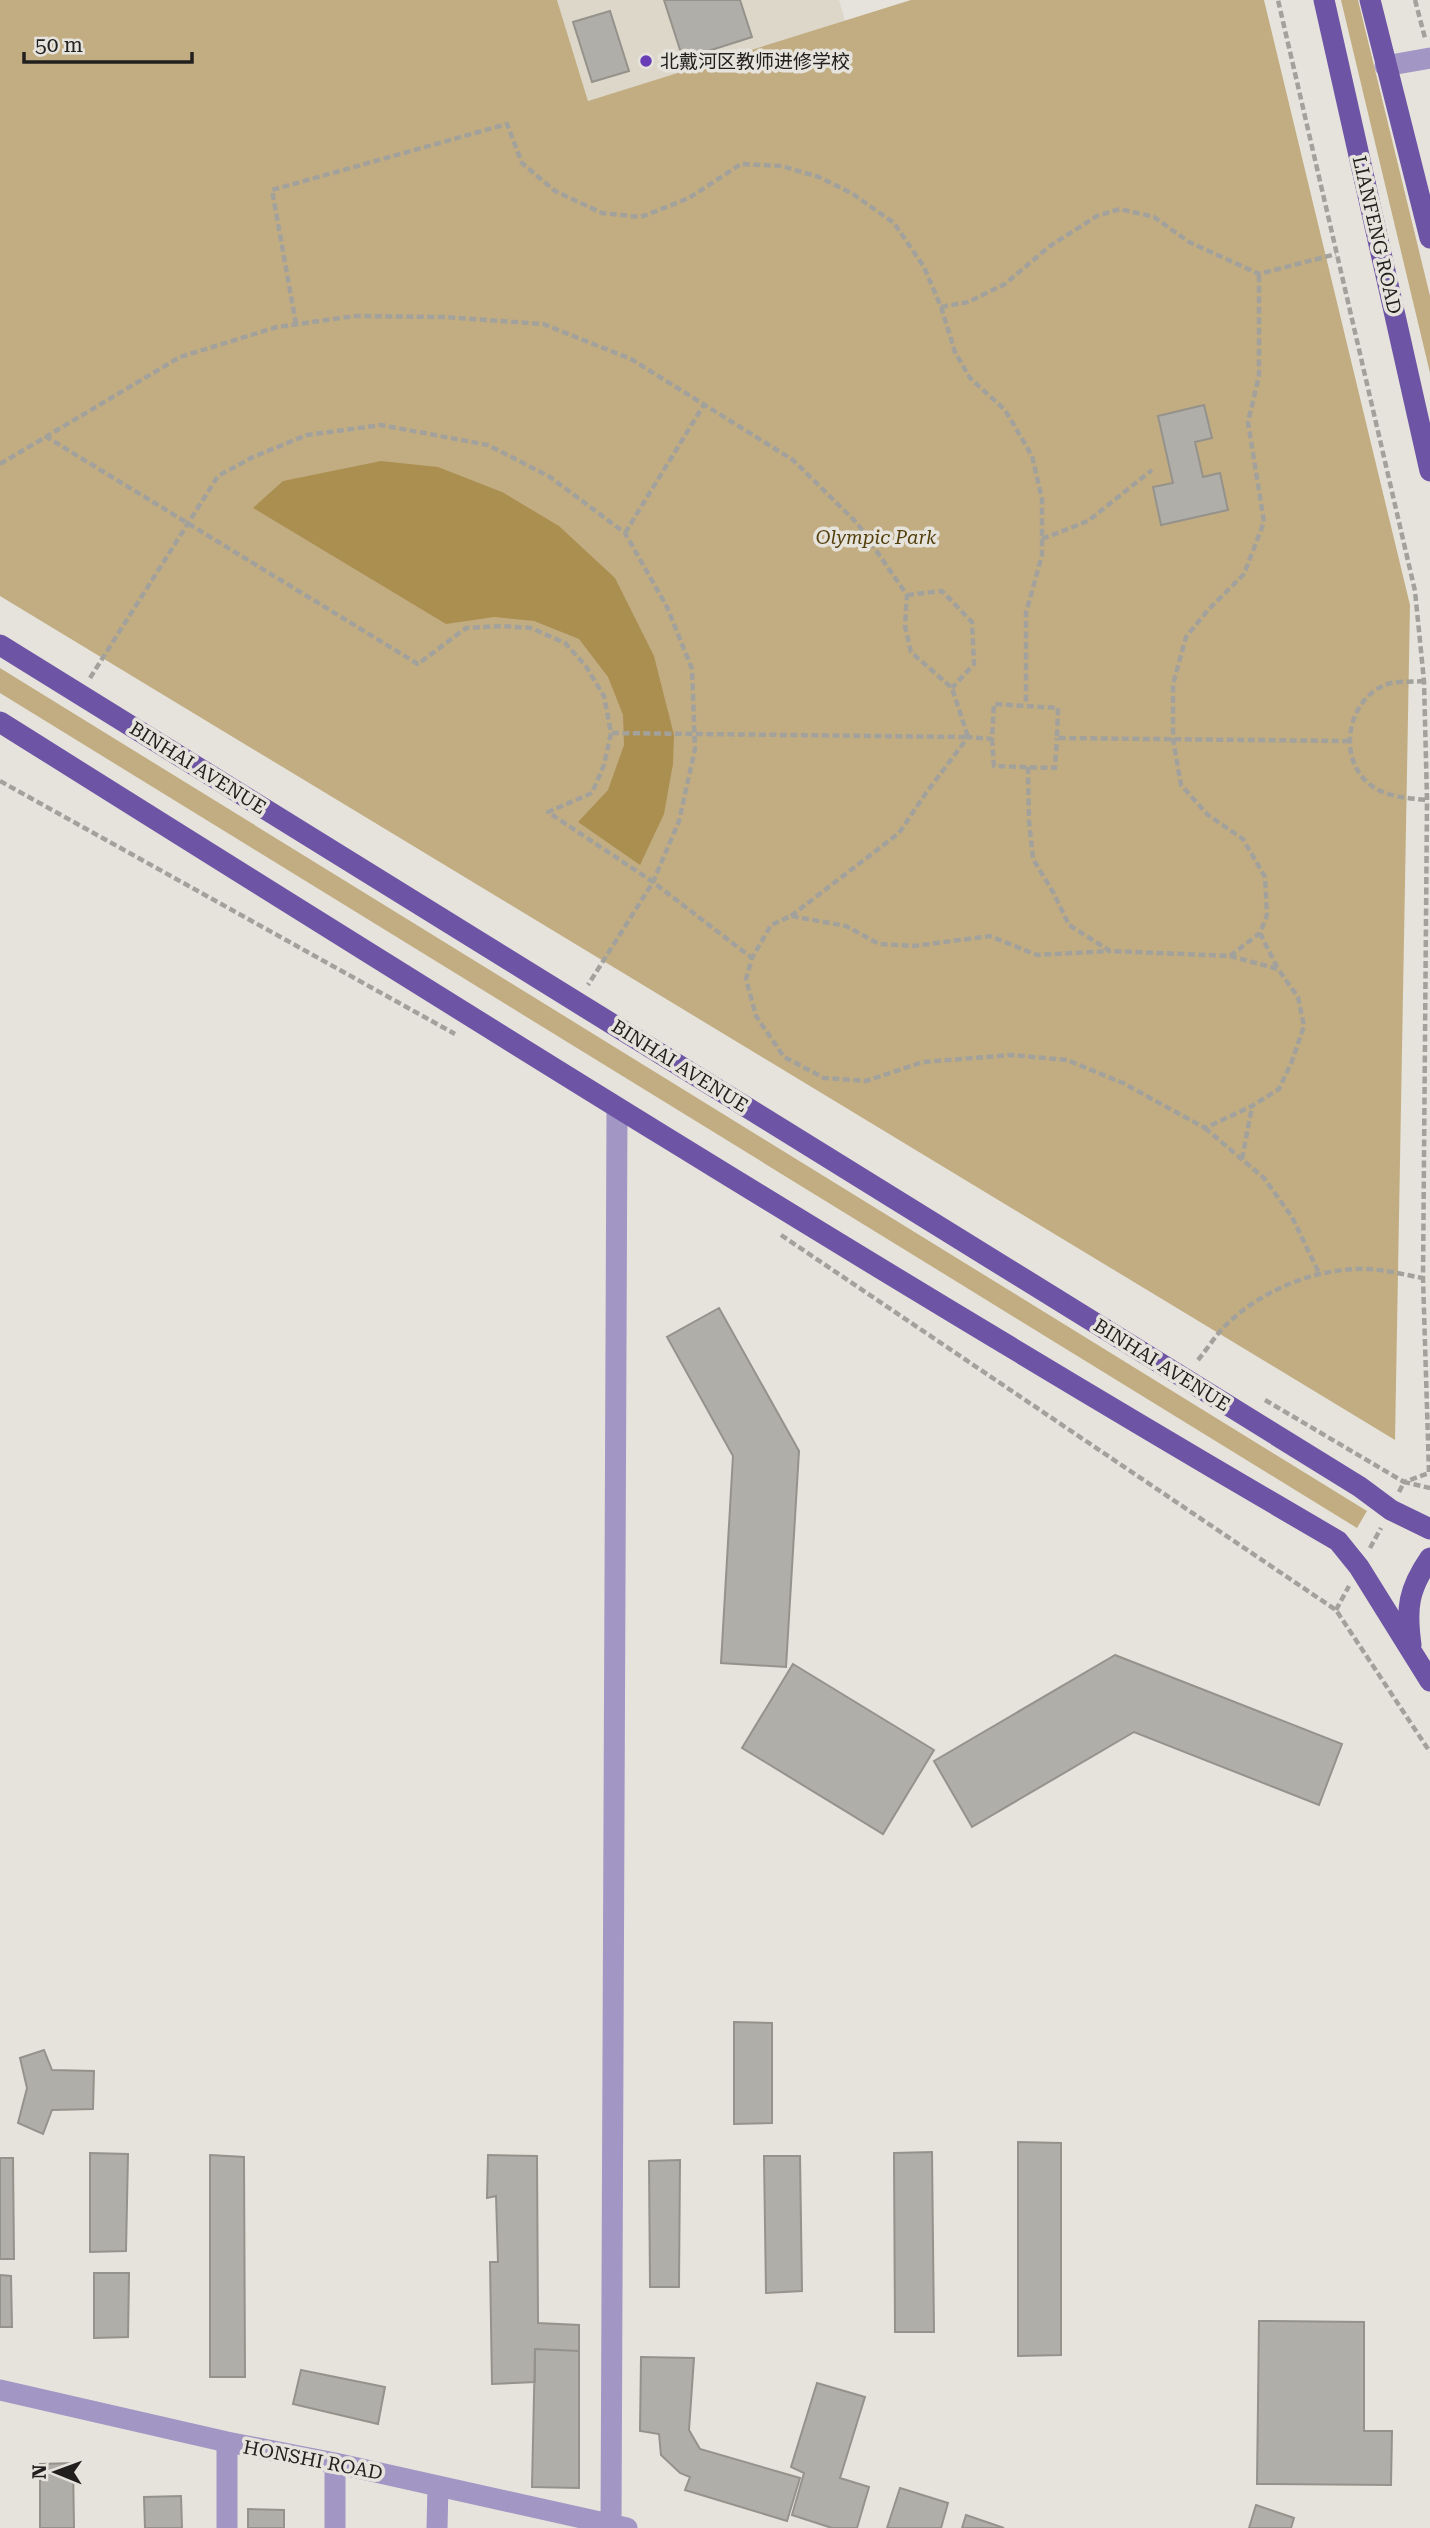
<svg xmlns="http://www.w3.org/2000/svg" width="1430" height="2528" font-family="'Roboto Serif','Noto Sans SC',serif">
<style>
.built{fill:#ddd7ca}
.green{fill:#c2ad82}
.water{fill:#ab8f51}
.building{fill:#b0aea8;stroke:#95928c;stroke-width:2}
.lines{fill:none;stroke-linecap:round;stroke-linejoin:round}
.path{stroke:#a3a19c;stroke-width:4.5;stroke-dasharray:7 3.5;stroke-linecap:butt}
.minor{stroke:#a296c4;stroke-width:21}
.major{stroke:#6d54a5;stroke-width:21}
.poi-dot{fill:#693db5;stroke:#e6e3dc;stroke-width:2.5}
.labels{text-anchor:middle;dominant-baseline:central;stroke-width:7;stroke-linejoin:round;paint-order:stroke}
.poi-label{font-size:19px;fill:#21201e;stroke:#e6e3dc;text-anchor:start}
.street-label{font-size:19px;fill:#21201e;stroke:#e6e3dc}
.park-label{font-size:19px;font-style:italic;fill:#533f0b;stroke:#e6e3dc}
</style>
<rect width="100%" height="100%" fill="#e6e3dc"/>
<!-- built -->
<path class="built" d="M557,0h282l6,21 -257,80z"/>
<!-- green -->
<path class="green" d="M0,0h557l31,101 323,-101h353l146,605 -15,835 -1395,-844z
M1341,0h17l72,296v77z
M0,668l1367,843 -10,17 -1357,-835z"/>
<!-- water -->
<path class="water" d="M381,461l57,6 64,25 57,34 56,52 39,78 20,79 -1,29 -9,50 -24,51 -62,-43 30,-32 16,-45 -1,-30 -15,-38 -29,-38 -45,-18 -40,-4 -48,7 -193,-116 30,-27z"/>
<!-- building -->
<path class="building" d="M664,0h76l12,37 -69,22z
M610,11l19,60 -37,11 -19,-60z
M1204,405l8,33 -17,4 8,35 17,-4 8,37 -67,15 -8,-38 20,-4 -15,-67z
M719,1308l80,143 -13,216 -65,-4 12,-207 -66,-119z
M1115,1655l227,89 -23,61 -185,-73 -162,95 -38,-66z
M793,1664l141,86 -51,84 -141,-86z
M734,2022l38,1v100l-38,1z
M44,2050l8,20 42,1 -1,38 -41,1 -9,24 -25,-11 9,-35 -7,-30z
M1018,2142l43,1v212l-43,1z
M932,2152l2,180h-39l-1,-179z
M90,2153l38,1 -2,97 -36,1z
M210,2155l34,2 1,220h-35z
M488,2155l49,1 1,167 41,2v26l-44,-2v33l-43,2 -2,-122h8l-2,-66 -9,2z
M764,2156h36l2,135 -36,2z
M0,2158h13l1,101h-14z
M680,2160l-1,127h-29l-1,-126z
M94,2273h35l-1,64 -34,1z
M0,2275l11,1 1,51h-12z
M1259,2321l105,1v109h28l-1,54 -134,-1z
M535,2349l44,2v137l-47,-1z
M641,2357l53,1 -5,72 11,19 100,29 -13,43 -102,-31 5,-13 -10,-4 -19,-18 -2,-21 -19,-3z
M301,2370l84,17 -7,37 -85,-20z
M817,2383l48,14 -25,81 29,9 -12,41h-25l-40,-13 12,-42 -13,-6z
M73,2463l1,65h-34v-64z
M900,2488l48,15 -7,25h-54z
M181,2496l1,32h-37l-1,-31z
M1256,2505l38,13 -3,10h-42z
M248,2509l36,1v18h-36z
M966,2515l38,13h-42z"/>
<g class="lines">
<!-- path -->
<path class="path" d="M1415,0l10,38
M941,307l27,-5 37,-18 45,-38 47,-30 23,-7 34,8 35,25 70,32 77,-20
M296,324l-24,-134 235,-66 15,39 33,28 47,22 39,4 48,-19 52,-34 41,2 37,11 34,17 41,29 30,44 17,40 14,45 15,26 35,32 27,46 10,43v56l-16,58v92
M45,436l373,228 48,-36 35,-2 30,2 34,15 20,22 19,31 7,37 -7,32 -12,28 -44,19 105,70 99,76
M0,464l180,-107 97,-30 78,-11 90,1 98,7 88,35 162,101 64,63 50,72 -2,31 6,26 41,36 16,49 -357,-4
M625,533l80,-130
M1042,539l46,-18 64,-51
M907,595l35,-4 30,31 2,42 -22,24
M90,678l128,-202 35,-19 54,-22 74,-10 107,20 62,32 75,56 42,74 25,62 3,80 -16,72 -26,61 -65,103
M1424,681c-11,1 -23,0 -33,2 -41,11 -55,69 -25,98 16,16 40,17 61,19
M992,739l2,27 61,2 2,-30
M1028,767l1,55 4,37 20,33 16,33 41,26 120,5 48,13 20,28 6,29 -12,35 -13,28 -27,17 -47,22 -82,-45 -56,-23 -56,-5 -88,7 -57,19 -42,-3 -40,-21 -28,-41 -10,-37 6,-21 19,-33 20,-9 55,10 33,18 35,2 76,-10 47,19 73,-4
M0,781l455,253
M791,916l108,-83 27,-40 42,-56 24,2 2,-35 64,4 -1,30 292,3
M1260,933l18,36
M1230,956l30,-23 7,-18 -2,-38 -22,-38 -35,-24 -27,-30 -8,-46v-55l13,-47 22,-27 36,-36 20,-52 -16,-100 11,-46v-102
M1205,1128l59,50 28,39 27,56
M1242,1159l10,-52
M781,1235l555,375 94,142
M1198,1360c10,-12 19,-27 31,-38 37,-34 90,-55 140,-53 18,1 36,6 54,9
M1265,1400l139,82 25,-9 -6,-195 4,-478 -3,-119 -9,-90 -137,-591
M1399,1492l5,-10 26,6
M1370,1548l11,-20
M1336,1610l13,-24"/>
<!-- minor -->
<path class="minor" d="M1385,66l45,-8
M0,2390l227,52 108,21 292,65
M227,2442v86
M335,2528v-65
M437,2528l1,-42
M611,2528l6,-1419"/>
<!-- major -->
<path class="major" d="M1324,0l106,471
M1370,0l60,238
M0,645l1360,842 31,23 39,19
M0,722c443,278 886,556 1338,819l21,26 71,114
M1411,1645c-5,-37 -3,-55 19,-87"/>
</g>
<!-- markers -->
<circle class="poi-dot" cx="646" cy="61" r="7"/>
<g class="labels">
<!-- poi labels -->
<g class="poi-label">
<text x="660" y="61">北戴河区教师进修学校</text>
</g>
<!-- street labels -->
<g class="street-label">
<text transform="translate(1377 235) rotate(77)">LIANFENG ROAD</text>
<text transform="translate(198 768) rotate(32)">BINHAI AVENUE</text>
<text transform="translate(680 1066) rotate(32)">BINHAI AVENUE</text>
<text transform="translate(1162 1365) rotate(32)">BINHAI AVENUE</text>
<text transform="translate(313 2460) rotate(11)">HONSHI ROAD</text>
</g>
<!-- park labels -->
<g class="park-label">
<text x="876" y="537">Olympic Park</text>
</g>
</g>
<!-- north arrow -->
<g transform="translate(56 2472) rotate(271)" stroke="#e6e3dc" stroke-width="5" paint-order="stroke">
<path d="M0-5L12 26L0 18L-12 26Z" fill="#21201e"/>
<text y="-10" font-size="19" font-weight="bold" text-anchor="middle" fill="#21201e">N</text>
</g>
<!-- scale -->
<path d="M24 52v10h168v-10" fill="none" stroke="#21201e" stroke-width="3.5"/>
<text x="35" y="52" font-size="21" fill="#21201e" stroke="#e6e3dc" stroke-width="5" paint-order="stroke">50 m</text>
</svg>
